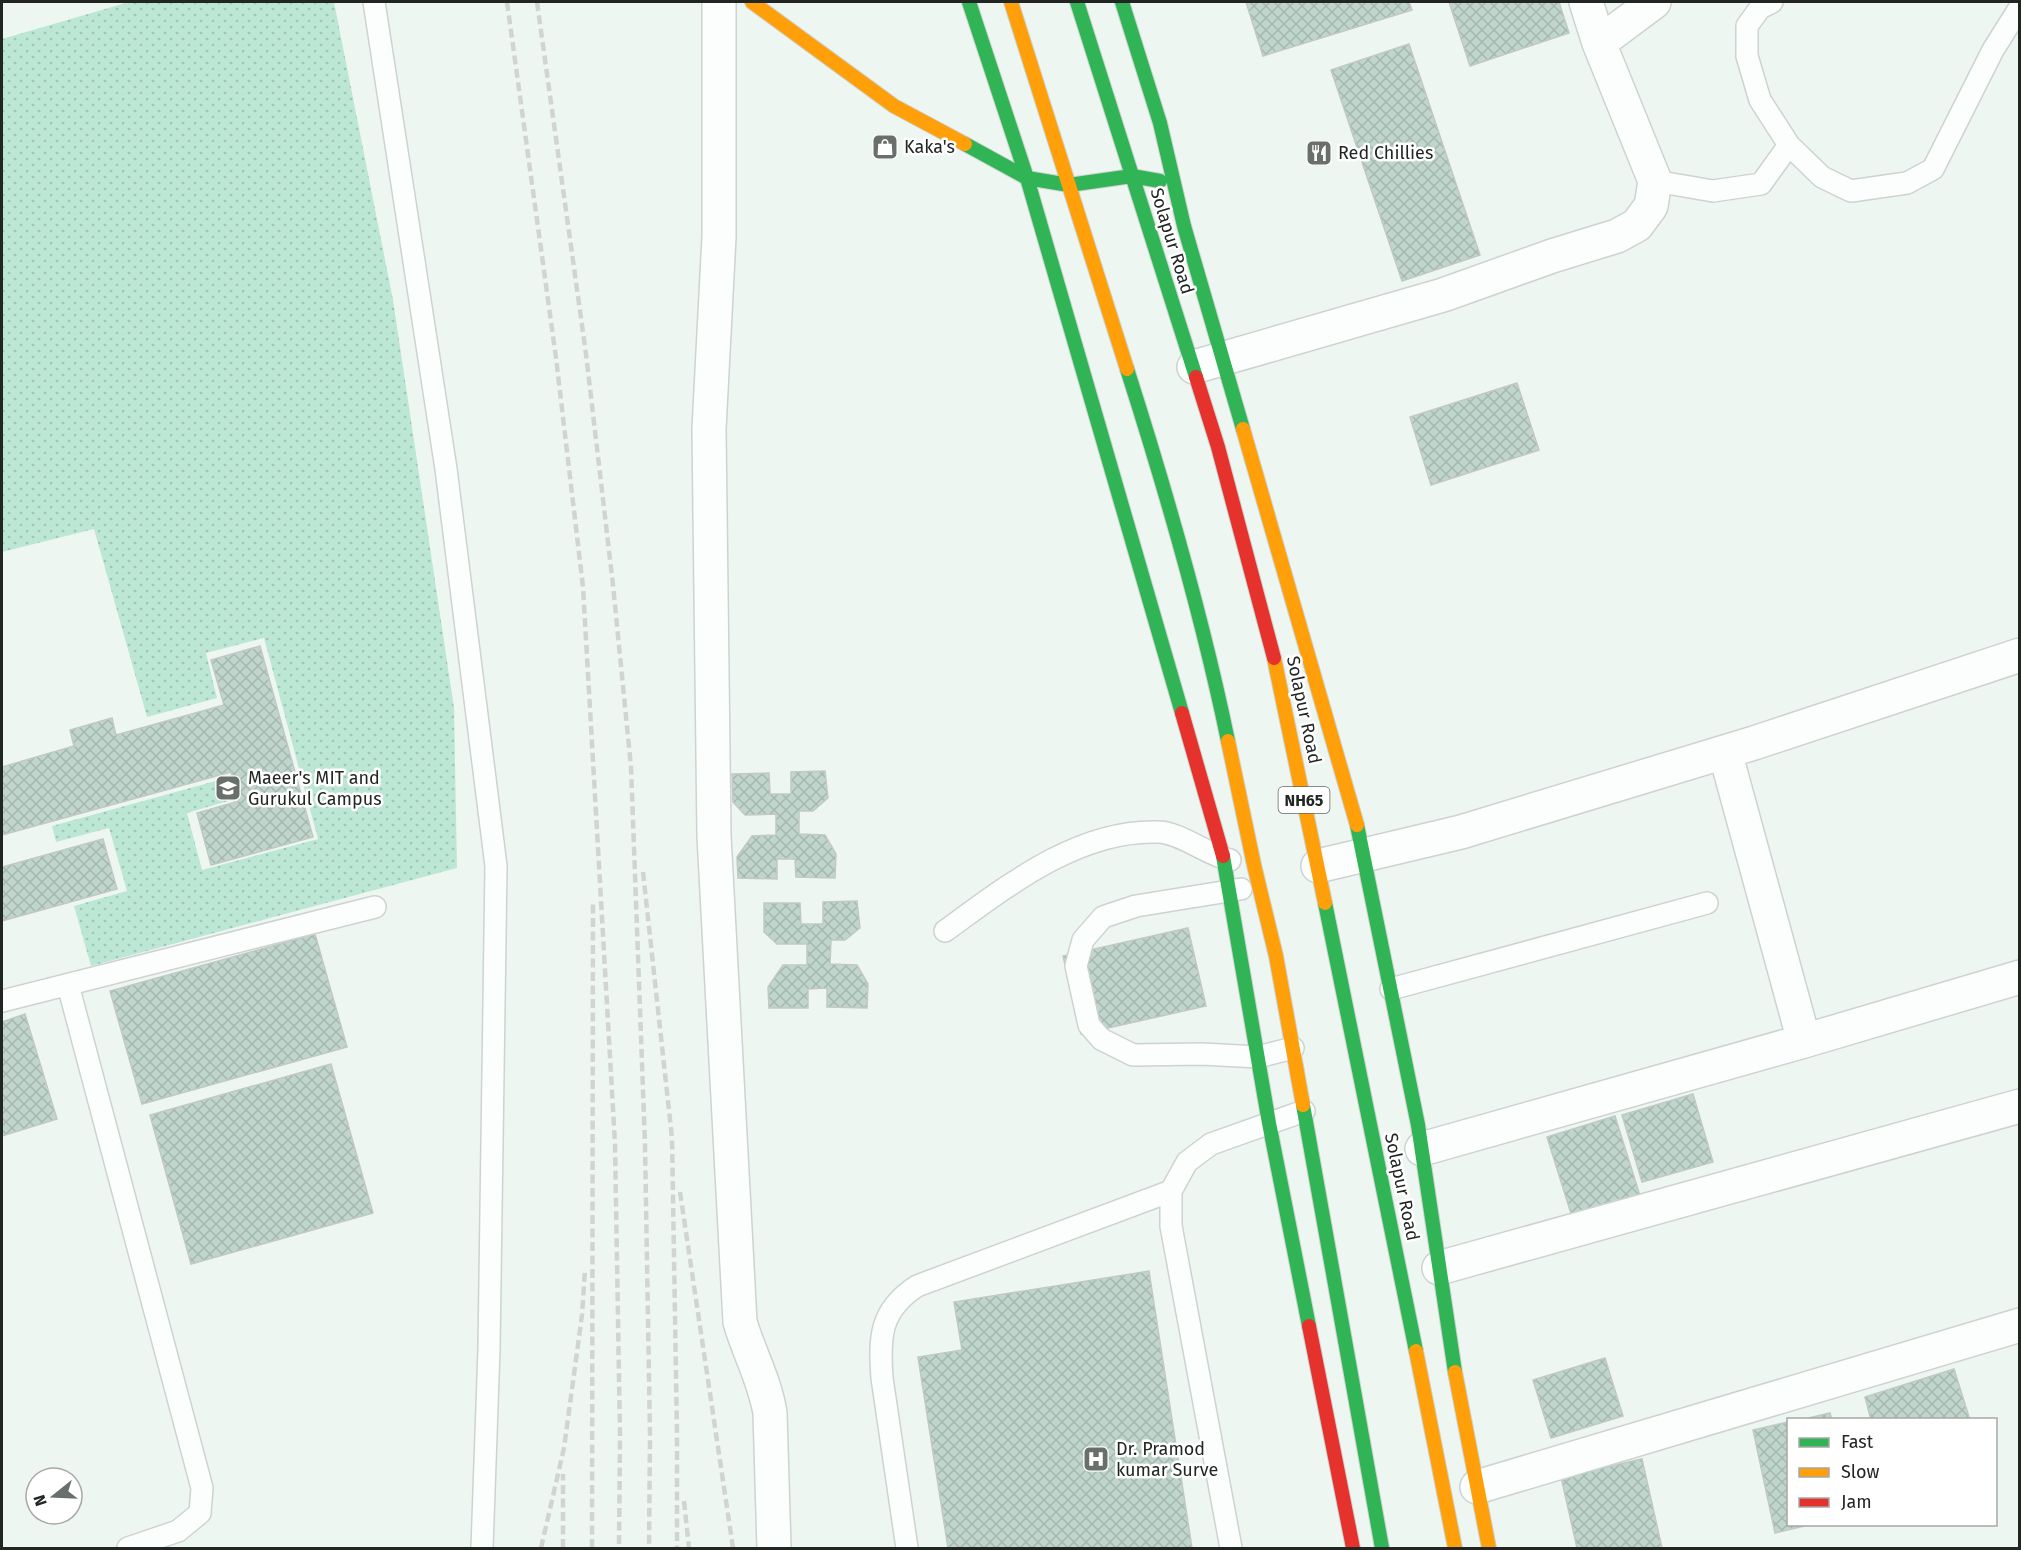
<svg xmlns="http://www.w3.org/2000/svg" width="2021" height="1550" font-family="'Fira Sans',sans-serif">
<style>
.green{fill:url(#green-dots)}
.building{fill:url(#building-cross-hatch);stroke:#c2c8c5;stroke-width:1.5}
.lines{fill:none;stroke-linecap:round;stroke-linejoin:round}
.lane-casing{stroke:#cdd3d0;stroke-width:24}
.street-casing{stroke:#cdd3d0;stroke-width:36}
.fast-casing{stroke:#cdd3d0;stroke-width:16}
.slow-casing{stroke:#cdd3d0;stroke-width:16}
.jam-casing{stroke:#cdd3d0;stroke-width:16}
.lane{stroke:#fcfefd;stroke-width:21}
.street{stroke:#fcfefd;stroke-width:33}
.fast{stroke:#30b455;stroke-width:14}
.slow{stroke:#ff9f0a;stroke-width:14}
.jam{stroke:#e5322d;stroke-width:14}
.rail{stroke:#d1d4d3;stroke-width:4.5;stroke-dasharray:9 4.5;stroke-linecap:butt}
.labels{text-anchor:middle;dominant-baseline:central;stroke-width:5;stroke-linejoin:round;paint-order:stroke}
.shield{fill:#fff;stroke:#646765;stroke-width:1.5}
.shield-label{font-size:16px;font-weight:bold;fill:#212623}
.poi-label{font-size:18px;fill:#212623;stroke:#fff;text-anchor:start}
.street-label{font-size:18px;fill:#212623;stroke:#fff}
</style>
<defs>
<pattern id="green-dots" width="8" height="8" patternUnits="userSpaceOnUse" patternTransform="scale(1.5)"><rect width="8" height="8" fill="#bce7d5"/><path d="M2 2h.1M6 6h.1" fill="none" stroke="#a1c6b7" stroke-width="1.8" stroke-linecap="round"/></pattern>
<pattern id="building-cross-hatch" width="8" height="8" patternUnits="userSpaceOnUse" patternTransform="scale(1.5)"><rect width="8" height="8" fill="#c0d6cd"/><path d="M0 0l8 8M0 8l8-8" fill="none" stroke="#a5b8b0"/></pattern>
</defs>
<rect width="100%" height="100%" fill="#eef6f2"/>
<!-- green -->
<path class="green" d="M129,2h205l59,298 61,408 3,160 -366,98 -17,-60 53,-15 -18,-63 -53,14 -4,-16 171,-47 5,22 -41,12 15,57 116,-31 -54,-201 -58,15 11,45 -70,19 -53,-188 -92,23v-513z"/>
<!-- building -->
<path class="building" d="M1246,2h163l3,8 -149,46z
M1449,2h110l10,31 -99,33z
M1409,44l71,211 -78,26 -71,-211z
M1517,383l22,67 -108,35 -21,-68z
M260,646l53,191 -102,28 -14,-52 42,-12 -8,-29 -229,63v-68l72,-21 -4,-16 42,-12 4,17 108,-30 -13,-45z
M825,771l3,27 -15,13h-14v23l26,1 11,19 -1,24 -39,-1 -1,-18h-18v20l-39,-1 -1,-21 15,-21 24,-1v-21l-31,1 -12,-13 -1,-28 37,-1 1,21h21v-22z
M103,839l14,50 -115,32v-54z
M857,901l3,27 -15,12h-14l-1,24 27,1 11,19 -1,24 -40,-1v-19l-19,1v19h-39l-1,-21 15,-22h24v-21h-30l-13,-12v-29h36l1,21h22v-22z
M1188,928l18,78 -125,28 -18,-78z
M315,934l32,113 -205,57 -32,-113z
M25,1014l32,105 -55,17v-114z
M331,1064l42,149 -182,51 -41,-149z
M1693,1094l20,68 -71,20 -20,-67z
M1615,1116l27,86 -68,21 -27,-86z
M1149,1271l43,277h-244l-30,-191 44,-7 -8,-48z
M1605,1358l18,58 -72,22 -18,-58z
M1954,1369l16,51h-99l-6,-23z
M1830,1413l2,7h-32z
M1788,1422v102h25l-38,9 -22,-103z
M1642,1459l20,89h-85l-16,-71z"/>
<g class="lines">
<!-- lane casing -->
<g class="lane-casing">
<path id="lane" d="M374,2l72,467 50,397 -7,483 -7,199
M1772,2l-12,6 -13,18v30l13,44 29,45 33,32 29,14 56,-8 26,-14 60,-119 27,-43
M1655,181l58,10 48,-7 28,-39
M1241,889l-105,17 -33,11 -20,23 -7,26 13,59 12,14 32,16 69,-1 56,3 35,-9
M945,931c61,-44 133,-102 213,-99 21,0 50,23 72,28
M68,985l134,503 -2,25 -22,18 -50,17
M1391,989l316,-86
M2,1001l373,-94
M907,1548l-25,-170c-3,-41 -2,-68 35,-92l254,-95
M1231,1548l-60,-322v-35l16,-29 24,-18 93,-33"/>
</g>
<!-- street casing -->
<g class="street-casing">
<path id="street" d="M719,2v235l-10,192 5,407 26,486c9,31 25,59 30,91l4,135
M1599,43l55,-41
M1194,367l249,-72 109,-39 65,-20 20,-11 14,-19 4,-25 -56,-138 -13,-41
M1725,752l79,289
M1318,866l143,-34 293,-89 266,-88
M1422,1149l382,-108 216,-64
M1439,1268l581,-162
M1477,1487l543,-162"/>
</g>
<!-- fast casing -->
<g class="fast-casing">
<path id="fast" d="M969,2l58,176 155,535
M1077,2l119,375
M1122,2l38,121 24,103 59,203
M965,144l62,34 42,7 63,-9 28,5
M1127,369c39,122 75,246 101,372
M1357,825l61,300 37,247
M1223,856l46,267 40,203
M1325,903l91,448
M1303,1105l79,443"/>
</g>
<!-- slow casing -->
<g class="slow-casing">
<path id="slow" d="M752,2l142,104 71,38
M1011,2l116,367
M1243,429l114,396
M1274,658l51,245
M1228,741l26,124 22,91 27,149
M1416,1351l39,197
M1455,1372l34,176"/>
</g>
<!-- jam casing -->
<g class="jam-casing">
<path id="jam" d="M1196,377l22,70 56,211
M1182,713l41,143
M1309,1326l44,222"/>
</g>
<!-- lane -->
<use href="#lane" class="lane"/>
<!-- street -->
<use href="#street" class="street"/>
<!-- fast -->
<use href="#fast" class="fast"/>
<!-- slow -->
<use href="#slow" class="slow"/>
<!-- jam -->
<use href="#jam" class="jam"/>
<!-- rail -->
<path class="rail" d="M507,2l49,356 27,229 32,557 5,291 -1,113
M537,2l49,352 27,231 18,182 14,377 5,291 -1,113
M643,872l29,266 5,296v114
M680,1192l53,356
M684,1501l5,47
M541,1548l23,-100 18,-133 3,-45
M563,1548v-74
M592,1548l1,-647"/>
</g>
<!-- icons -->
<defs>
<g id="shop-square" transform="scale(1.35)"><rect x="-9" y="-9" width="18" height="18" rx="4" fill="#696f6b" stroke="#fff"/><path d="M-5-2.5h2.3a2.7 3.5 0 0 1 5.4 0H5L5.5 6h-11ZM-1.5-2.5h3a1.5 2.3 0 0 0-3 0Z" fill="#fff"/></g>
<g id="restaurant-square" transform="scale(1.35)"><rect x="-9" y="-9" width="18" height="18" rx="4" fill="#696f6b" stroke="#fff"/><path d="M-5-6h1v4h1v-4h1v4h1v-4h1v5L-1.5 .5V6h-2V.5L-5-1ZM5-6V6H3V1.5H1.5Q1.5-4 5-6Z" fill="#fff"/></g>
<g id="school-square" transform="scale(1.35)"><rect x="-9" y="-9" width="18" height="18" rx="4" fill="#696f6b" stroke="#fff"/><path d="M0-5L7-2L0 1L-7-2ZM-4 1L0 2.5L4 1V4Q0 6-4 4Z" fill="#fff"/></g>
<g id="hospital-square" transform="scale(1.35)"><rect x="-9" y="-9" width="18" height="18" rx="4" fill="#696f6b" stroke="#fff"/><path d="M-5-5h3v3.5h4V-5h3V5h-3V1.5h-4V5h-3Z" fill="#fff"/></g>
</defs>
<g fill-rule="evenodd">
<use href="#shop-square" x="885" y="147"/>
<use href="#restaurant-square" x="1319" y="153"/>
<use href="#school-square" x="228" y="788"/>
<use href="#hospital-square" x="1096" y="1459"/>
</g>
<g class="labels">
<!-- shield labels -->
<rect class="shield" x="1278.5" y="787" width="51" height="26" rx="4.5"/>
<g class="shield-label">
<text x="1304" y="800">NH65</text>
</g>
<!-- poi labels -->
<g class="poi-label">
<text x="904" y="147">Kaka's</text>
<text x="1338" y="153">Red Chillies</text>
<text x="248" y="778">Maeer's MIT and<tspan x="248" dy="21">Gurukul Campus</tspan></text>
<text x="1116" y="1449">Dr. Pramod<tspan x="1116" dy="21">kumar Surve</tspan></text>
</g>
<!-- street labels -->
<g class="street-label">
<text transform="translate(1172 241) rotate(73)">Solapur Road</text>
<text transform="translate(1304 710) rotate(78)">Solapur Road</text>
<text transform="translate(1402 1187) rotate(78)">Solapur Road</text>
</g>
</g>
<!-- border -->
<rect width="2021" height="1550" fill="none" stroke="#212623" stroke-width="6"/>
<!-- legend -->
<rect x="1787" y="1418" width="210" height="108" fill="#ffffff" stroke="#a6a8a7" stroke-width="1.5"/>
<rect x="1799" y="1438" width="30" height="9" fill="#30b455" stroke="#a6a8a7" stroke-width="1.5"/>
<text x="1841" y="1448" font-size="18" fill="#212623">Fast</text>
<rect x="1799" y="1468" width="30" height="9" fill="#ff9f0a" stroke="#a6a8a7" stroke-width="1.5"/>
<text x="1841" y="1478" font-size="18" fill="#212623">Slow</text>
<rect x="1799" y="1498" width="30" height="9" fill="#e5322d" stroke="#a6a8a7" stroke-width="1.5"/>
<text x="1841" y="1508" font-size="18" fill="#212623">Jam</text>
<!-- north arrow -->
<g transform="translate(54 1496) rotate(252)"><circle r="28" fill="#ffffff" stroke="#a6a8a7" stroke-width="1.5"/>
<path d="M0-4.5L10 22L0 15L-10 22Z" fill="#696f6b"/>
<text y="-9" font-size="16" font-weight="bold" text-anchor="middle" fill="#212623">N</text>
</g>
</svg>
